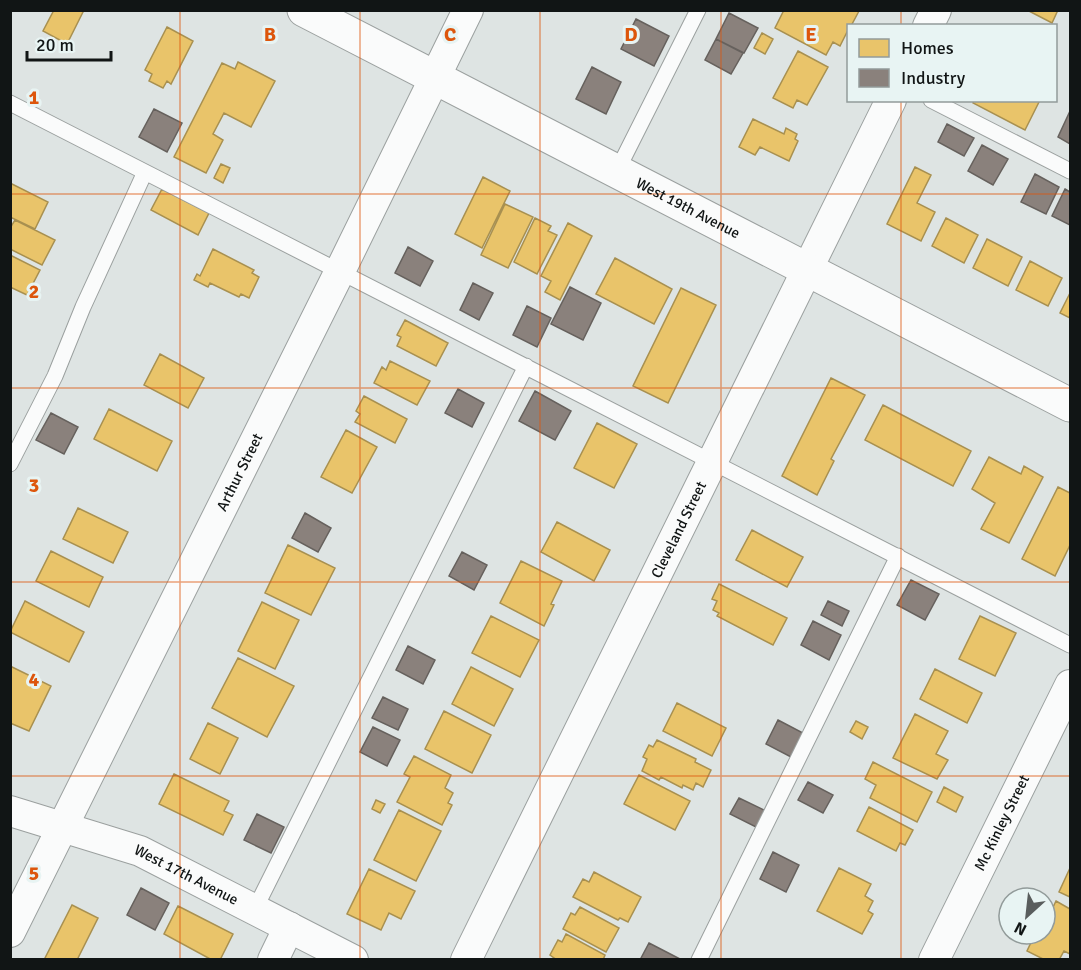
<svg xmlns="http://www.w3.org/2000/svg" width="1081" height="970" font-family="Signika,sans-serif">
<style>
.homes{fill:#e9c46a;stroke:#a89050;stroke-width:1.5}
.industry{fill:#8a817c;stroke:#66615d;stroke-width:1.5}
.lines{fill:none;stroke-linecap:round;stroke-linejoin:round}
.lane-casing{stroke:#9ba09f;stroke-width:17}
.street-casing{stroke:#9ba09f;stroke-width:32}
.secondary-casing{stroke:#9ba09f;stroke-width:35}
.lane{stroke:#fafbfb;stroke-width:15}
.street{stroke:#fafbfb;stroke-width:30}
.secondary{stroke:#fafbfb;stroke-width:33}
.grid{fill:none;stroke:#dd560c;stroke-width:1.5;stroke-opacity:0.55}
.labels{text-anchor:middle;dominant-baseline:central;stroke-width:6;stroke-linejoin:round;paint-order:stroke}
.street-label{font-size:15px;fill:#111515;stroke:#e8f4f3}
.grid-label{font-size:20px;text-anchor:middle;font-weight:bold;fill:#dd560c;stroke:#e8f4f3;stroke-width:6;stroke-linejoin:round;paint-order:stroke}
</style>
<rect width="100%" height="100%" fill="#dee4e3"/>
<!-- homes -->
<path class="homes" d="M54,10h30l-17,34 -24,-13z
M784,10h74l1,1 -8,15h-3v4l-8,16 -7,-4 -7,13 -51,-27z
M1027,10h31l-6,13z
M167,27l26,14 -22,43 -4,-3 -4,7 -14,-7 3,-7 -7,-4z
M762,33l11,6 -8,15 -11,-6z
M798,51l30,16 -21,38 -10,-5 -4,8 -20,-10z
M238,62l37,19 -24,46 -27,-14 -11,21 10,6 -17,33 -32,-16 48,-94 13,6z
M974,100h66l-15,30 -52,-27z
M753,119l31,15 2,-6 11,6 -2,5 3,2 -9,20 -29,-14 -5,8 -16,-8z
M221,164l9,4 -7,15 -9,-5z
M915,167l16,8 -14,28 18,9 -14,29 -34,-17z
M483,177l27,14 -28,57 -27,-14z
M10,183l38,19 -13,27 -25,-12z
M162,189l47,24 -11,22 -47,-25z
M505,204l28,13 -25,51 -27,-13z
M535,218l16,8 -3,5 9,4 -20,39 -23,-12z
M946,218l32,17 -14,28 -32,-17z
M15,220l40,20 -13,25 -32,-16v-21z
M568,223l24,13 -32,64 -15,-8 6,-11 -10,-5z
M987,239l35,18 -14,29 -35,-18z
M213,249l41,21 -2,3 7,4 -10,21 -8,-4 -2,3 -29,-14 -2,4 -14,-7 3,-6 3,2z
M10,255l30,15 -13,25 -17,-8z
M615,258l57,31 -18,35 -58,-30z
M1030,261l32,17 -14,28 -32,-16z
M681,288l35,17 -48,98 -35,-17z
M1070,293v25l-10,-5z
M405,320l43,23 -12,23 -39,-20 4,-9 -4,-2z
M160,354l44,24 -16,30 -44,-23z
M390,361l40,20 -13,24 -43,-22 8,-16 4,3z
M831,378l34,17 -34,64 3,2 -17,34 -35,-19z
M364,396l43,23 -12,24 -40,-21 5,-8 -4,-3z
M883,405l88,46 -18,35 -88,-46z
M109,409l63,32 -15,30 -63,-32z
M597,423l40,21 -23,44 -40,-20z
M346,430l31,17 -25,46 -31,-16z
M989,457l32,17 3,-8 19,11 -34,66 -28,-14 14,-26 -23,-14z
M1058,487l12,6v52l-15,31 -33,-17z
M78,508l50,24 -15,31 -50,-24z
M557,522l53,28 -16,31 -53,-29z
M752,530l51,27 -16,30 -51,-27z
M288,545l47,23 -24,47 -46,-22z
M51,551l52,26 -14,30 -53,-26z
M521,561l41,20 -11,23 3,1 -10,21 -44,-23z
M719,584l68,34 -14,27 -56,-29 2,-3 -6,-3 4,-9 -5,-2z
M25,601l59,31 -15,30 -59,-30z
M262,602l37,18 -24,49 -37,-18z
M491,616l48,24 -19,37 -48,-24z
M980,616l36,17 -21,43 -36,-17z
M238,658l56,28 -27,51 -55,-29z
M10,666l41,20 -22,45 -19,-8z
M471,667l42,22 -19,37 -42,-22z
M935,669l47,24 -15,30 -47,-24z
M677,703l49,25 -14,28 -49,-25z
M444,711l47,24 -19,38 -47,-24z
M915,714l33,17 -12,23 12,6 -11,19 -44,-21z
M856,721l12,6 -6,12 -12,-7z
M208,723l30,15 -18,36 -30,-15z
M657,740l39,19 -1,3 16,8 -8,17 -7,-4 -3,7 -10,-5 -1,3 -21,-11 -2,3 -17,-9 5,-12 -4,-2 6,-12 4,2z
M414,756l37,19 -6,13 8,5 -5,10 4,2 -10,20 -45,-23 13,-25 -6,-3z
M873,762l59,30 -15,30 -47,-24 6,-13 -11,-6z
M174,774l55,27 -5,10 9,4 -10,20 -64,-31z
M639,775l51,26 -15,29 -51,-26z
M944,787l19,10 -7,15 -19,-10z
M376,800l9,4 -5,9 -8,-4z
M869,807l44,23 -8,15 -5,-2 -4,8 -39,-20z
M399,810l42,21 -25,50 -42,-21z
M839,868l32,16 -6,12 8,5 -5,10 5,3 -11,20 -45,-23z
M1070,868v29l-11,-5z
M369,869l46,22 -14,28 -12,-6 -8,17 -34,-16z
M594,872l47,25 -13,25 -8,-4 -2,2 -45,-23 10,-18 6,3z
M1056,901l14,8v45l-6,-3 -5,9h-14l-18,-9 8,-17h10v-10z
M72,905l26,13 -21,42h-29l-3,-2z
M178,906l55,28 -13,26h-8l-48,-26z
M580,907l39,21 -13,24 -43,-23 8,-16 4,2z
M566,934l39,21 -2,5h-46l-7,-5 8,-15 4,2z"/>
<!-- industry -->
<path class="industry" d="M729,13l29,15 -14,25 -28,-14z
M636,19l33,17 -15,30 -33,-17z
M716,39l27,14 -12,21 -26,-14z
M592,67l29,15 -15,32 -30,-15z
M154,109l28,14 -15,29 -28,-15z
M1070,111v33l-12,-7z
M947,124l27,14 -10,18 -26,-14z
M982,145l26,14 -15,26 -25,-14z
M1035,174l24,13 -13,27 -25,-12z
M1065,189l5,3v33l-18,-9z
M408,247l25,14 -13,25 -25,-13z
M473,283l20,10 -14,27 -19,-10z
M570,287l31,16 -18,37 -32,-16z
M527,306l24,12 -14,29 -24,-12z
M458,389l26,14 -12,24 -27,-14z
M535,391l36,20 -16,29 -36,-19z
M51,413l27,14 -14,27 -28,-14z
M305,513l26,15 -13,24 -26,-14z
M462,552l25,13 -13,25 -25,-14z
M911,580l28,14 -14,26 -28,-15z
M828,601l21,10 -7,15 -21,-11z
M813,621l28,14 -12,25 -28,-15z
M408,646l27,14 -12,24 -27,-14z
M383,697l25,12 -10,21 -26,-12z
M778,720l25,13 -12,24 -25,-13z
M373,727l27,13 -13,26 -27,-14z
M808,782l25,13 -10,18 -25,-13z
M739,798l27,13 -8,17 -28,-14z
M257,814l27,13 -13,26 -27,-13z
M773,852l26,13 -13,27 -26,-13z
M141,888l28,15 -14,27 -28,-15z
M649,943l31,16v1h-40z"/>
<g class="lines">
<!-- lane casing -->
<g class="lane-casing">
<path id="lane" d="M931,100l139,71
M10,103l1060,542
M617,171l81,-161
M10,464l45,-88 28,-69 62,-135
M255,909l271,-543
M699,960l199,-404"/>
</g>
<!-- street casing -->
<g class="street-casing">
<g id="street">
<path d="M928,26l8,-16"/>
<path id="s1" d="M10,811l130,40 213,109"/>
<path id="s2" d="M10,932l330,-661 128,-261"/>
<path d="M273,960l16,-33"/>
<path id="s3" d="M466,960l425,-860"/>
<path id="s4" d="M934,960l136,-275"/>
</g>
</g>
<!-- secondary casing -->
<g class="secondary-casing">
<g id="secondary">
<path id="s5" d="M304,10l766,395"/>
</g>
</g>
<!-- lane -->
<use href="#lane" class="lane"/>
<!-- street -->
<use href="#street" class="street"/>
<!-- secondary -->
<use href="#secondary" class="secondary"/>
</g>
<!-- grid -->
<path class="grid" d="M180,10v950M360,10v950M540,10v950M721,10v950M901,10v16M901,100v860M10,194h1060M10,388h1060M10,582h1060M10,776h1060"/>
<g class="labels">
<!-- street labels -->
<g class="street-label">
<text stroke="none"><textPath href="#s5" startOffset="432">West 19th Avenue</textPath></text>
<text stroke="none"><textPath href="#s2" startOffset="514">Arthur Street</textPath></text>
<text stroke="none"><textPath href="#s3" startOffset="480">Cleveland Street</textPath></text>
<text stroke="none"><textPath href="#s4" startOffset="153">Mc Kinley Street</textPath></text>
<text stroke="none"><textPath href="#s1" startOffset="188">West 17th Avenue</textPath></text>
</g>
</g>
<g class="grid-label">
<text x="270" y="41">B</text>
<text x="450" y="41">C</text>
<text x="631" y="41">D</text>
<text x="811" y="41">E</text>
<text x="34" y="104">1</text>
<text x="34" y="298">2</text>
<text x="34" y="492">3</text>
<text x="34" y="686">4</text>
<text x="34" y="880">5</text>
</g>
<!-- border -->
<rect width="1081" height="970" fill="none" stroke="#111515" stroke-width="24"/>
<!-- legend -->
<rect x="847" y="24" width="210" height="78" fill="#e8f4f3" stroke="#929b9a" stroke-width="1.5"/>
<rect x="859" y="39" width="30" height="18" fill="#e9c46a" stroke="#929b9a" stroke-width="1.5"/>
<text x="901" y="54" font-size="18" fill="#111515">Homes</text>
<rect x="859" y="69" width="30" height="18" fill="#8a817c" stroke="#929b9a" stroke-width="1.5"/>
<text x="901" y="84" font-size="18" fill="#111515">Industry</text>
<!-- north arrow -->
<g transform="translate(1027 916) rotate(207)"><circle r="28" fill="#e8f4f3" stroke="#929b9a" stroke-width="1.5"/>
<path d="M0-4.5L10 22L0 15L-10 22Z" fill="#595d5d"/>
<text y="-9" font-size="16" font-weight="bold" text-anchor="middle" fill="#111515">N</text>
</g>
<!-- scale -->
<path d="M27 51v9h84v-9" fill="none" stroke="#111515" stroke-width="3"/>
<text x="36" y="51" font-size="18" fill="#111515" stroke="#e8f4f3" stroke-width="4.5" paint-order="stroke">20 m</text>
</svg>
